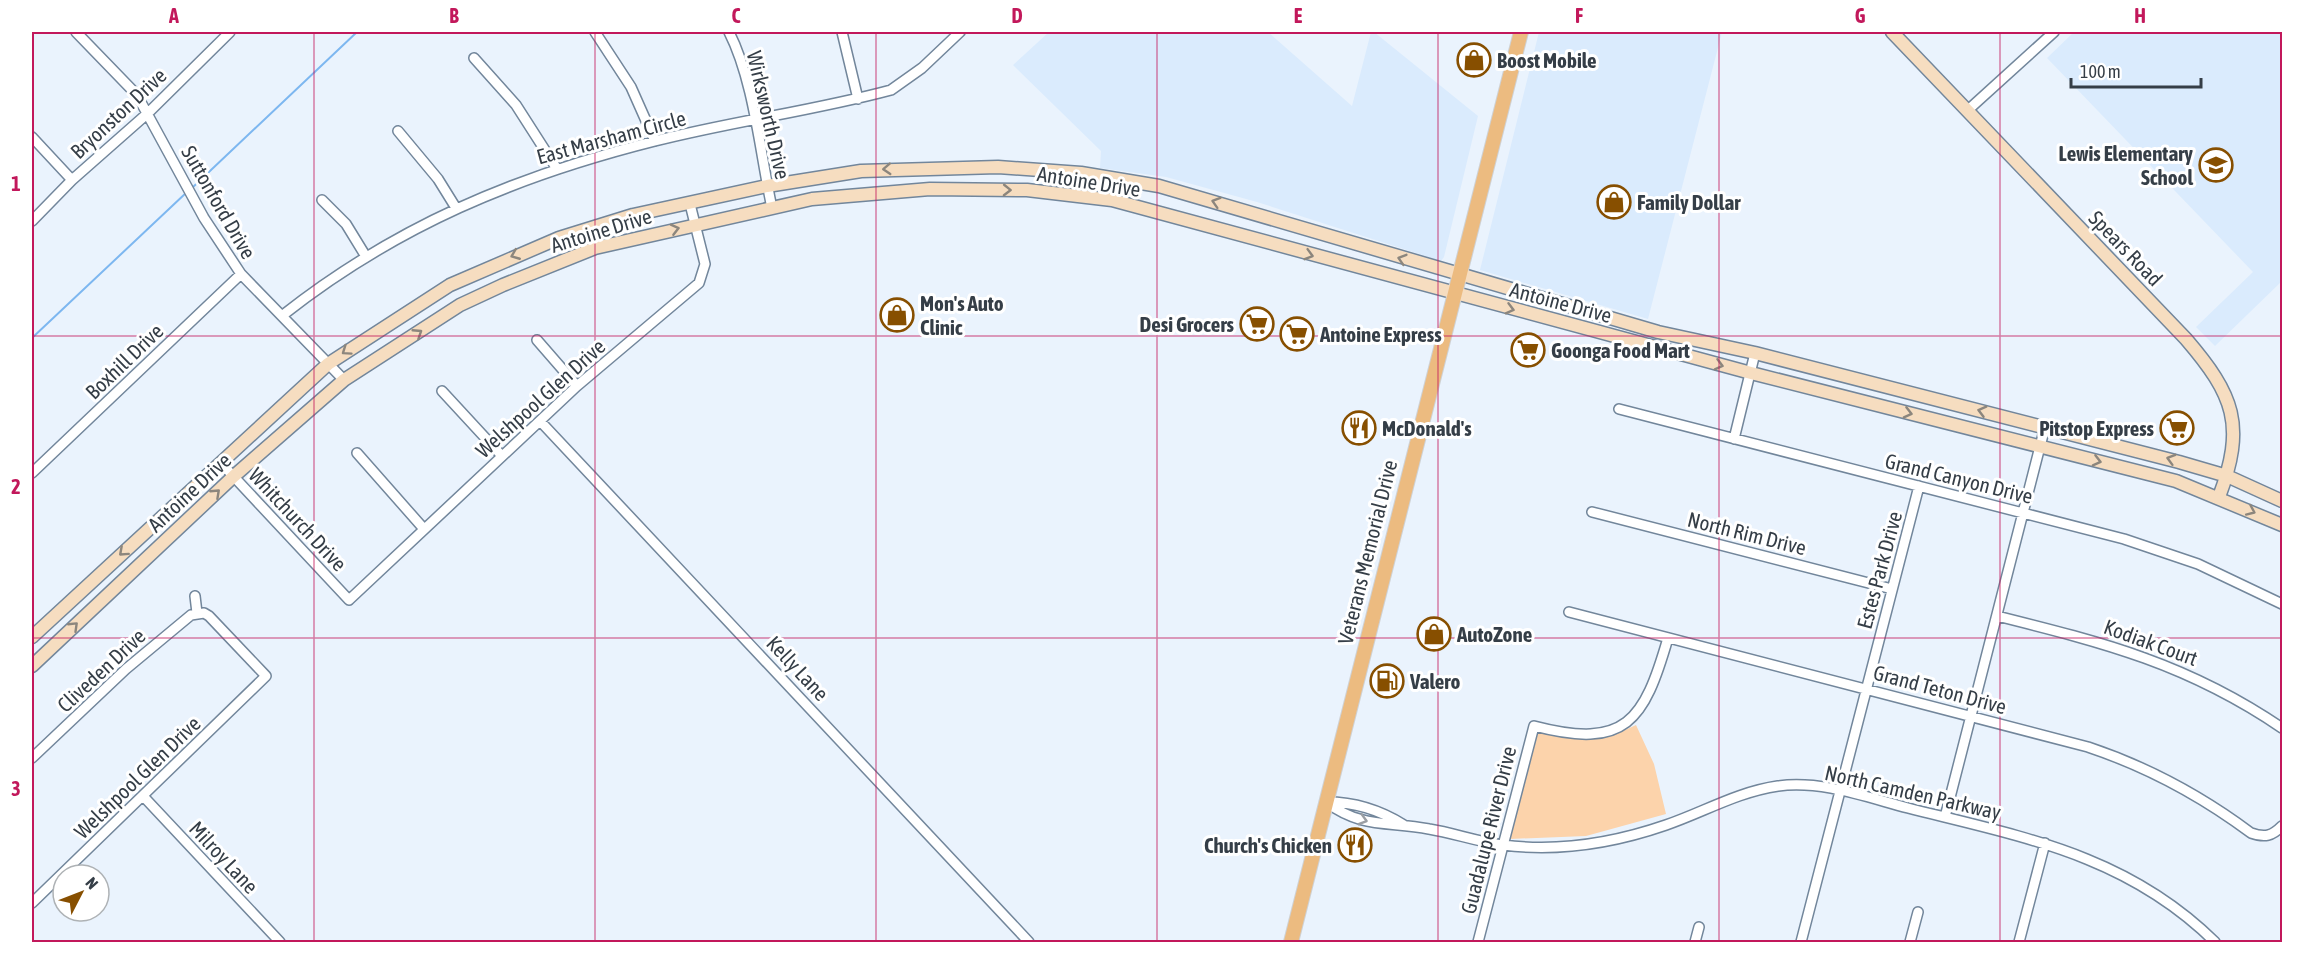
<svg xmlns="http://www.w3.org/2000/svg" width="2314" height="974" font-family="'Asap Condensed',sans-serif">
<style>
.built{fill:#daebfd}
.green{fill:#fcd3ab}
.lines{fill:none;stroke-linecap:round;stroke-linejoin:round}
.stream{stroke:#7db7f0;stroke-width:2}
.street-casing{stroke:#72869b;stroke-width:12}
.secondary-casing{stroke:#72869b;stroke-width:15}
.primary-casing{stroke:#cfd1d3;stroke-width:16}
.street{stroke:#fff;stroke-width:9}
.secondary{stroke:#f6ddc0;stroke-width:12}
.primary{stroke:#ecbb80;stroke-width:14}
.oneway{stroke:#8c867d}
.oneway2{stroke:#9a9ea3}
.grid{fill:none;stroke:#c2185b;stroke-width:1.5;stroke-opacity:0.55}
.labels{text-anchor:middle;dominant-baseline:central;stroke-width:6;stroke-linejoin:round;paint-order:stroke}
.poi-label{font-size:21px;font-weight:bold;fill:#353e47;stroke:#fff;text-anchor:start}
.street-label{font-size:21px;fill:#353e47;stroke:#fff}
.neatline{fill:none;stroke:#c2185b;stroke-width:2}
.grid-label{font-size:20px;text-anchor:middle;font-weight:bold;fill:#c2185b}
</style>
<rect width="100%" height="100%" fill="#eaf3fd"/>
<!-- built -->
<path class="built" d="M1049,32h219l84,74 19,-74h3l104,84 -34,141 -3,4 -184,-59 -91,-25 -66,-9 1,-17 -88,-86z
M1539,32h183l-74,287 -168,-49z
M2074,32h208v249l-67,65 -19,-19 57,-55 -206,-214z"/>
<!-- green -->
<path class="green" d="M1636,725l18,39 12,50 -80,22 -76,3 28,-107c39,8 62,11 98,-7z"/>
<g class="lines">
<!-- stream -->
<path class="stream" d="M192,188l165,-156
M32,338l155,-146"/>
<!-- street casing -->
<g class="street-casing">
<path id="street" d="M76,32l61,63 67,123 37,56 103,106
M595,32l36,55 24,54
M729,32c25,49 31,121 43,176
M842,32l16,67
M474,58l42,47 41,64
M1968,110l86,-78
M398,131l40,48 18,29
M32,137l40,43
M322,200l24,24 19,31
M32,221l40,-41 76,-67 82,-81
M283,315c113,-89 233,-139 372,-174 78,-20 158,-30 236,-51l31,-22 38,-36
M537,340l40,46
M442,391l60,65
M1619,409l505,130 74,25 84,40
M540,421l489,521
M1734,439l21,-86
M357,453l67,76
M221,463l128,137 228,-214 122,-103 6,-19 -15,-60
M32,473l209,-199
M1592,512l300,77
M195,596l2,17
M1569,612l519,135c60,20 112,48 163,86 14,5 21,3 31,-7
M1997,616c108,27 191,48 285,112
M32,758l94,-89 65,-54 13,-2 5,3 57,60 -234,227
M143,796l137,146
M1326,802c36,27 62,19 103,27 25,4 49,13 74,16 55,7 111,-2 163,-20 38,-13 71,-33 112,-39 43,-6 88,11 130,22 115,29 219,47 307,134
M1327,802c28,0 53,8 77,23
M1945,817l100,-390
M1478,942l56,-216c92,24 110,-5 134,-88
M1695,942l4,-15
M1801,942l118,-456
M1910,942l8,-30
M2019,942l26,-99"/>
</g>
<!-- secondary casing -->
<g class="secondary-casing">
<path id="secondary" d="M1892,32l294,307c48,56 60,86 33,158
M32,637l296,-273 122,-79 109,-47 74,-23 134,-29 94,-15 137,-4 83,6 78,13 499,146 97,21 424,109 48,14 55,25
M32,666l202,-190 110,-96 116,-75 43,-20 92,-37 217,-49 118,-10 97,1 85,10 639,173 425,108 106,44"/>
</g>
<!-- primary casing -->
<g class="primary-casing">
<path id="primary" d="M1291,942l230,-910"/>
</g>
<!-- street -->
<use href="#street" class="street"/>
<!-- secondary -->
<use href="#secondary" class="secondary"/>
<!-- primary -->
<use href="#primary" class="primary"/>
</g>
<!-- one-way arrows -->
<defs><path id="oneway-chevron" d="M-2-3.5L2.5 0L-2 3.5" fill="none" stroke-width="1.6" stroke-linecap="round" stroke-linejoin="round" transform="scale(1.5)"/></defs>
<g class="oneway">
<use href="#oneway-chevron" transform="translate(887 169) rotate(177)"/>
<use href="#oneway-chevron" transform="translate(1007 190) rotate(1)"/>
<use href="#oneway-chevron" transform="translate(1216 202) rotate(-163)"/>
<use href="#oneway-chevron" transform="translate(675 229) rotate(-14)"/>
<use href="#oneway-chevron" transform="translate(515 255) rotate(158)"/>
<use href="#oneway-chevron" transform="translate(1309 255) rotate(16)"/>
<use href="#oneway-chevron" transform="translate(1402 259) rotate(-163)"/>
<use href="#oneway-chevron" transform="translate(1510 309) rotate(15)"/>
<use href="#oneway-chevron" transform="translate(418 333) rotate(-33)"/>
<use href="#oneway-chevron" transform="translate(346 351) rotate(145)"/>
<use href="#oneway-chevron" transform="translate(1719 365) rotate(15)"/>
<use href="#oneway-chevron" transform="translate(1982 411) rotate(-165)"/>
<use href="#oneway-chevron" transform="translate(1908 413) rotate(14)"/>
<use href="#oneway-chevron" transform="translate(2171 459) rotate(-164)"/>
<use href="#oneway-chevron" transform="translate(2097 461) rotate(14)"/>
<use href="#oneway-chevron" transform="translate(216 493) rotate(-43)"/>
<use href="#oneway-chevron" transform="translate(2251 511) rotate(24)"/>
<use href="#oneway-chevron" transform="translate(123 552) rotate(138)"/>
<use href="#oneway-chevron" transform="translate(74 626) rotate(-44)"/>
</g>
<use class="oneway2" href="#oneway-chevron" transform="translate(1363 820) rotate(16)"/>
<!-- grid -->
<path class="grid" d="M314,32v910M595,32v910M876,32v910M1157,32v910M1438,32v910M1719,32v910M2000,32v910M32,336h2250M32,638h2250"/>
<!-- icons -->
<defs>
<g id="shop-ring" transform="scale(1.725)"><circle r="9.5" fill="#fff" stroke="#874f00" stroke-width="1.5"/><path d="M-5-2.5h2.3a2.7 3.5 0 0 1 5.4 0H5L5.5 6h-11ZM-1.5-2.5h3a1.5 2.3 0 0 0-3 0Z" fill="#874f00"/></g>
<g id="school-ring" transform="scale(1.725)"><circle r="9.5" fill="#fff" stroke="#874f00" stroke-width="1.5"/><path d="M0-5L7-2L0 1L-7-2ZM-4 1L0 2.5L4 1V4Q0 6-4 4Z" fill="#874f00"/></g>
<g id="supermarket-ring" transform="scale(1.725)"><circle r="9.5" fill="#fff" stroke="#874f00" stroke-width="1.5"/><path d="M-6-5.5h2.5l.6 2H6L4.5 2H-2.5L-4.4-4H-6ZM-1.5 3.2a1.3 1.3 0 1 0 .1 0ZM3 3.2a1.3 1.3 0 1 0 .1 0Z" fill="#874f00"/></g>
<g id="restaurant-ring" transform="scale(1.725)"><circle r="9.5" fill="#fff" stroke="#874f00" stroke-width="1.5"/><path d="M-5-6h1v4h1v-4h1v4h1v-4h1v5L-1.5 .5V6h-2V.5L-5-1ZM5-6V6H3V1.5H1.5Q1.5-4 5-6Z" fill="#874f00"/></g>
<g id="fuel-ring" transform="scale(1.725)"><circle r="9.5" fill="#fff" stroke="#874f00" stroke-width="1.5"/><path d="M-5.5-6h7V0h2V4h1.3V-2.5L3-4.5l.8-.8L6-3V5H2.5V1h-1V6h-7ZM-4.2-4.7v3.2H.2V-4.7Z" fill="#874f00"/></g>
</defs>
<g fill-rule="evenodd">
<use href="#shop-ring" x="1474" y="60"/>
<use href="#school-ring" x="2216" y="165"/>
<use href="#shop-ring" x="1614" y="202"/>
<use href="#shop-ring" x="897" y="315"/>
<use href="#supermarket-ring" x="1257" y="324"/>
<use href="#supermarket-ring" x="1297" y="334"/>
<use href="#supermarket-ring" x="1528" y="350"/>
<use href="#restaurant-ring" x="1359" y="428"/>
<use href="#supermarket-ring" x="2177" y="428"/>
<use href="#shop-ring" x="1434" y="634"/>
<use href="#fuel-ring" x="1387" y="681"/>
<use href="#restaurant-ring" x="1355" y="845"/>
</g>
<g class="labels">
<!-- poi labels -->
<g class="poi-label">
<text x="1497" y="60">Boost Mobile</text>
<text x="2193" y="153" text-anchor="end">Lewis Elementary<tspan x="2193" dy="24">School</tspan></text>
<text x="1637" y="202">Family Dollar</text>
<text x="920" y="303">Mon's Auto<tspan x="920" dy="24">Clinic</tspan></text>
<text x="1234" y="324" text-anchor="end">Desi Grocers</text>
<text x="1320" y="334">Antoine Express</text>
<text x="1551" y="350">Goonga Food Mart</text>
<text x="1382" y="428">McDonald's</text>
<text x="2154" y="428" text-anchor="end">Pitstop Express</text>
<text x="1457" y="634">AutoZone</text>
<text x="1410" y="681">Valero</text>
<text x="1332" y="845" text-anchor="end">Church's Chicken</text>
</g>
<!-- street labels -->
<g class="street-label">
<text transform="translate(118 113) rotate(-43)">Bryonston Drive</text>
<text transform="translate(769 115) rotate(77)">Wirksworth Drive</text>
<text transform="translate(611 137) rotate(-15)">East Marsham Circle</text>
<text transform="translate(1089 181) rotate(9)">Antoine Drive</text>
<text transform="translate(219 202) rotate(60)">Suttonford Drive</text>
<text transform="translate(601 230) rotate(-17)">Antoine Drive</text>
<text transform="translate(2126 248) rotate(46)">Spears Road</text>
<text transform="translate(1561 302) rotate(15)">Antoine Drive</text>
<text transform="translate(124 361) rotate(-44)">Boxhill Drive</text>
<text transform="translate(540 398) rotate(-42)">Welshpool Glen Drive</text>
<text transform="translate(1959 478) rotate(14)">Grand Canyon Drive</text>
<text transform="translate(189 492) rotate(-43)">Antoine Drive</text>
<text transform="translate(298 519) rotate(47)">Whitchurch Drive</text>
<text transform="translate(1747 533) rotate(14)">North Rim Drive</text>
<text transform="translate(1367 552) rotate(-76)">Veterans Memorial Drive</text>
<text transform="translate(1879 570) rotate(-75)">Estes Park Drive</text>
<text transform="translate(2151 642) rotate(20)">Kodiak Court</text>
<text transform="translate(798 668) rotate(47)">Kelly Lane</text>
<text transform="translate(101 670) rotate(-43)">Cliveden Drive</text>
<text transform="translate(1940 689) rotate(15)">Grand Teton Drive</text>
<text transform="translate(137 777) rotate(-44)">Welshpool Glen Drive</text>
<text transform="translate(1913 792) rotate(13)">North Camden Parkway</text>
<text transform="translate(1488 830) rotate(-76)">Guadalupe River Drive</text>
<text transform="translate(224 857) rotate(47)">Milroy Lane</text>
</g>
</g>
<!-- border -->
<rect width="2314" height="974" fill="none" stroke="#ffffff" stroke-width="66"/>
<!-- north arrow -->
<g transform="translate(81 893) rotate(48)"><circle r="28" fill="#ffffff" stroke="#aeb2b5" stroke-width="1.5"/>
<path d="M0-4.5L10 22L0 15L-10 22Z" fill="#874f00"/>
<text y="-9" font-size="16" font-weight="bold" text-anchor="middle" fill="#353e47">N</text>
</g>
<!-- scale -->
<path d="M2071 78v9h130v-9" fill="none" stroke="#353e47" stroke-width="3"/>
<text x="2080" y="78" font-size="18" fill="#353e47" stroke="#ffffff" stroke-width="4.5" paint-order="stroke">100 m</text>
<rect x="33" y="33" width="2248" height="908" class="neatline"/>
<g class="grid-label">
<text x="174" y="23">A</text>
<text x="454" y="23">B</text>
<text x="736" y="23">C</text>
<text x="1017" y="23">D</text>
<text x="1298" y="23">E</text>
<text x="1579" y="23">F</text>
<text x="1860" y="23">G</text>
<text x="2140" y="23">H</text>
<text x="16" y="191">1</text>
<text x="16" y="494">2</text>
<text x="16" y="796">3</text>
</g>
</svg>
